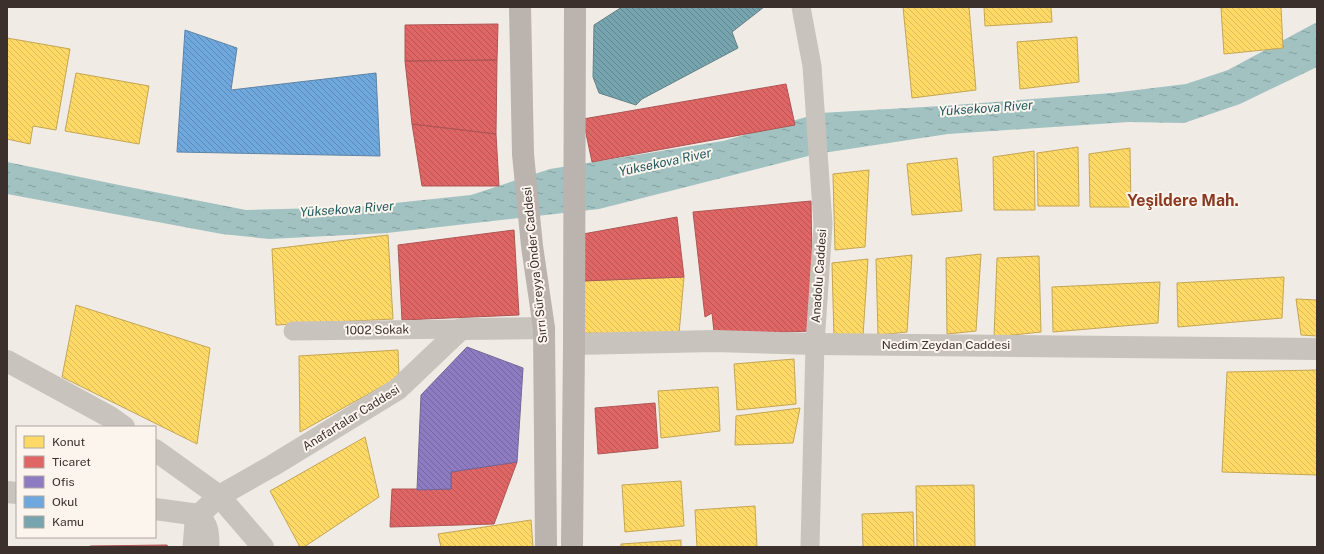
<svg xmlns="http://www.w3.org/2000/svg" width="1324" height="554" font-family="'Public Sans',sans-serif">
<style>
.water{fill:url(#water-ripples)}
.homes{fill:url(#homes-back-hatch);stroke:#c4a654}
.shops{fill:url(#shops-back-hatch);stroke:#ae5654}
.offices{fill:url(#offices-back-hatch);stroke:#756595}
.schools{fill:url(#schools-back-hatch);stroke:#5f84a7}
.public{fill:url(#public-back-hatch);stroke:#648287}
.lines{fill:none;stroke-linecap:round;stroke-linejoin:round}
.minor{stroke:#c9c3be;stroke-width:19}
.tertiary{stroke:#c9c3be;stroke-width:22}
.secondary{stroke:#bab3ae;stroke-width:22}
.labels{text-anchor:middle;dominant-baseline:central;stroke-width:4;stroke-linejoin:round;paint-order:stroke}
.street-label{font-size:12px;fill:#3b302b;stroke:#fbf5ee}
.water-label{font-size:13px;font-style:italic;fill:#1f5a5e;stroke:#fbf5ee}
.district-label{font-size:16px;font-weight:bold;fill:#8c3b22;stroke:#fbf5ee}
</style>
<defs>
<pattern id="water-ripples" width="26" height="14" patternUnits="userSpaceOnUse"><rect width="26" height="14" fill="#a1c2c1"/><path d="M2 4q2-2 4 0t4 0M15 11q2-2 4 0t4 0" fill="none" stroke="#849e9d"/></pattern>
<pattern id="homes-back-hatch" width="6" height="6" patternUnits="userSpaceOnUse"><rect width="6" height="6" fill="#ffd966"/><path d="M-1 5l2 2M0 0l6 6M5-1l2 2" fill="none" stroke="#dbbb59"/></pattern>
<pattern id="shops-back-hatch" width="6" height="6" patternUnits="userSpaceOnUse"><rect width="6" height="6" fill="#e06666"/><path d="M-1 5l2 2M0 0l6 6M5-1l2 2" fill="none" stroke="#b75454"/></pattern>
<pattern id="offices-back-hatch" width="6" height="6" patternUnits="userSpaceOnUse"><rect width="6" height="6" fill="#8e7cc3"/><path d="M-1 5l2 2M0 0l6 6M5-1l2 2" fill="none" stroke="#75669f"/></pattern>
<pattern id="schools-back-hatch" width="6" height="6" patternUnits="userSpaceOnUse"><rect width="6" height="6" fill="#6fa8dc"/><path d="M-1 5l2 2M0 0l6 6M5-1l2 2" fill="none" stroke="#5c89b3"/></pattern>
<pattern id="public-back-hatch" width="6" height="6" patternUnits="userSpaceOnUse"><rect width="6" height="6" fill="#76a5af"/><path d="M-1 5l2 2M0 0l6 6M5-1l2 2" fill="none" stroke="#62878f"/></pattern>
</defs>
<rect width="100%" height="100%" fill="#f0ebe5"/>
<!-- water -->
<path class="water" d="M1317,22v45l-77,37 -56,19 -55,-1 -181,12 -132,20 -217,55 -212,24 -118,6 -47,-5 -215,-40v-32l117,24 122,24 111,-3 114,-12 79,-26 173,-28 97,-28 121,-7 171,-13 74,-9 42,-14z"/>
<!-- homes -->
<path class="homes" d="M903,7h66l7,83 -64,8z
M984,7h67l1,15 -67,4z
M1230,7h51l2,41 -59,6 -3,-46z
M1077,37l2,45 -59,7 -3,-47z
M7,38l63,11 -14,81 -23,-4 -3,18 -23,-5z
M76,73l73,13 -10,58 -74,-13z
M1078,147l1,59h-41l-1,-53z
M1130,148l1,59h-41l-1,-53z
M1034,151l1,59h-41l-1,-53z
M957,158l5,53 -50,4 -5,-51z
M869,170l-4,77 -30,3 -2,-76z
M388,235l5,84 -117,6 -4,-76z
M981,254l-5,77 -29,3 -1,-76z
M912,255l-5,77 -29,3 -2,-76z
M1039,256l2,76 -47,5 3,-79z
M868,259l-5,77 -29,3 -2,-76z
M684,277l-5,57 -99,-1 2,-52z
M1284,277l-2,41 -104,9 -1,-44z
M1160,282l-2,41 -105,9 -1,-45z
M1296,299l21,1v36l-16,-1z
M76,305l134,43 -13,96 -135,-67z
M398,350l1,27 -99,55 -1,-76z
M794,359l2,45 -59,6 -3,-46z
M1317,370v105l-95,-3 5,-100z
M718,387l2,44 -59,7 -3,-47z
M800,408l-7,35 -58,2 1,-29z
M365,437l14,60 -75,50h-4l-30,-56z
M681,481l3,45 -59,6 -3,-47z
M974,485l1,62h-58l-1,-61z
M755,506l2,41h-60l-2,-37z
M913,512l1,35h-51l-1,-33z
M531,520l2,27h-92l-3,-13z
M681,540v7h-60v-3z"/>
<!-- shops -->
<path class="shops" d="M498,24l-1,36 -92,1v-36z
M497,60l-1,74 -84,-10 -7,-63z
M786,84l9,41 -203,37 -9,-43z
M412,124l84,10 3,52h-77z
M811,201l2,130 -55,2 -43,8 -3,-28 -7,4 -12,-105z
M677,217l7,60 -102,4 1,-47z
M514,230l5,85 -117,5 -4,-75z
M655,403l3,45 -60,6 -3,-46z
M517,462l-23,62 -104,3 2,-38h59v-17z
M167,545l1,2h-78v-1z"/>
<!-- offices -->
<path class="offices" d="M467,347l56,21 -6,94 -66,10v17l-34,1 4,-95z"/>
<!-- schools -->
<path class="schools" d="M185,30l52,18 -6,42 145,-17 4,83 -203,-4z"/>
<!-- public -->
<path class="public" d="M622,7h142l-32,25 6,16 -96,51 -6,6 -37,-12 -6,-16 1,-52z"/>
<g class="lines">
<!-- minor -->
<path class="minor" d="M801,7l11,59 11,158 -8,120 -5,203
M293,331l168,-2
M192,547l2,-24 5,-8c11,8 11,19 11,32"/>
<!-- tertiary -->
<path class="tertiary" d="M574,344l141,-3 100,3 502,5
M7,361l103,56 14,10
M155,450l64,46 44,51
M7,492l10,1
M155,509l44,6 20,-19 53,-30 126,-77 63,-60 83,-1"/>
<!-- secondary -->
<path class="secondary" d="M520,7l3,147 9,92 12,82 2,219
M572,547l2,-203 1,-337"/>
</g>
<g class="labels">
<!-- street labels -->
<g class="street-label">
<text transform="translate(535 265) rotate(-96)">Sırrı Süreyya Önder Caddesi</text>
<text transform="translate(819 276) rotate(-86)">Anadolu Caddesi</text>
<text transform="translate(377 330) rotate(-1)">1002 Sokak</text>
<text x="946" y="345">Nedim Zeydan Caddesi</text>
<text transform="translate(351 418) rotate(-32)">Anafartalar Caddesi</text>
</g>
<!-- water labels -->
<g class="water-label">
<text transform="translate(986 108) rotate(-4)">Yüksekova River</text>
<text transform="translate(665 162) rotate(-12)">Yüksekova River</text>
<text transform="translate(347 209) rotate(-4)">Yüksekova River</text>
</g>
<!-- district labels -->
<g class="district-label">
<text x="1183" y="200">Yeşildere Mah.</text>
</g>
</g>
<!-- border -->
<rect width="1324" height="554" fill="none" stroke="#3b302b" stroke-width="16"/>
<!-- legend -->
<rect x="16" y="426" width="140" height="112" fill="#fbf5ee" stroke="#aea6a0"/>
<rect x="24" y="436" width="20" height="12" fill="#ffd966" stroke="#aea6a0"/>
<text x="52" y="446" font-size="12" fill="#3b302b">Konut</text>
<rect x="24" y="456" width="20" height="12" fill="#e06666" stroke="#aea6a0"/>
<text x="52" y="466" font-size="12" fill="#3b302b">Ticaret</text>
<rect x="24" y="476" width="20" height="12" fill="#8e7cc3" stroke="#aea6a0"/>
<text x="52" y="486" font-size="12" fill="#3b302b">Ofis</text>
<rect x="24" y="496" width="20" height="12" fill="#6fa8dc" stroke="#aea6a0"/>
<text x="52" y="506" font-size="12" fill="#3b302b">Okul</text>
<rect x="24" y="516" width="20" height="12" fill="#76a5af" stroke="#aea6a0"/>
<text x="52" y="526" font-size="12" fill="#3b302b">Kamu</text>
</svg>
